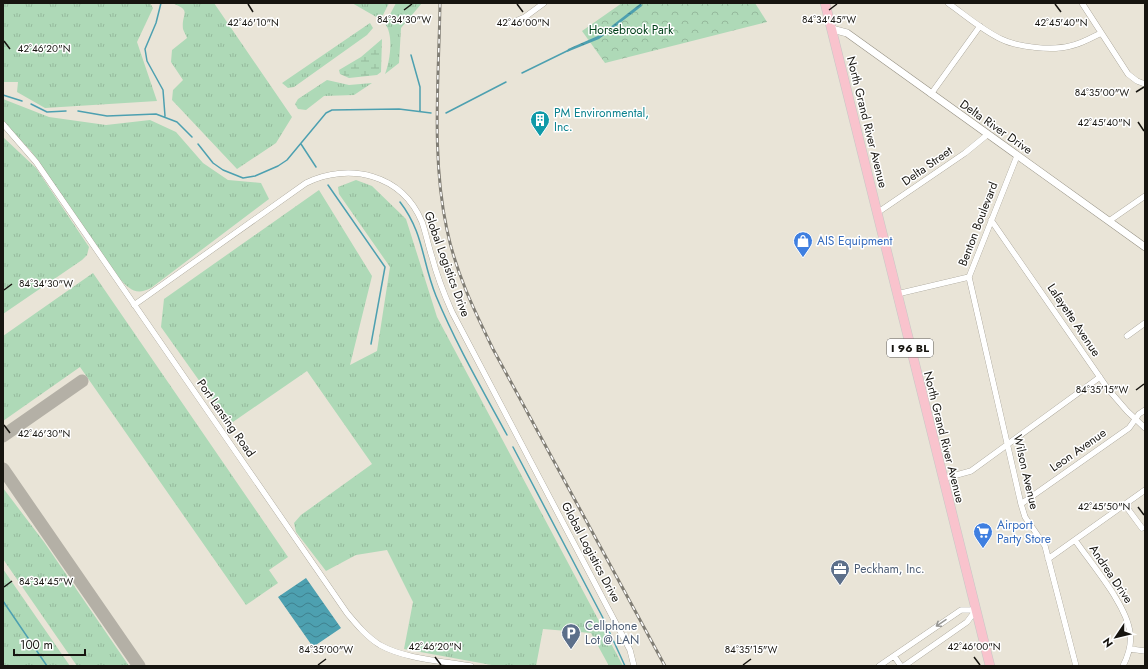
<svg xmlns="http://www.w3.org/2000/svg" width="1148" height="669" font-family="Jost,sans-serif">
<style>
.grass{fill:url(#grass-tufts)}
.forest{fill:url(#forest-crowns)}
.wetland{fill:url(#wetland-marsh)}
.water{fill:url(#water-waves)}
.lines{fill:none;stroke-linecap:round;stroke-linejoin:round}
.stream{stroke:#4da0b0;stroke-width:1.5}
.taxiway{stroke:#b4b0a6;stroke-width:13}
.minor-casing{stroke:#979285;stroke-width:6}
.tertiary-casing{stroke:#979285;stroke-width:8}
.primary-casing{stroke:#c7c7c6;stroke-width:10}
.minor{stroke:#fff;stroke-width:5.5}
.tertiary{stroke:#fff;stroke-width:7}
.primary{stroke:#f9c3cd;stroke-width:9}
.rail-casing{stroke:#807d74;stroke-width:3}
.rail{stroke:#fff;stroke-width:1.5;stroke-dasharray:4.5;stroke-linecap:butt}
.oneway{stroke:#979693}
.ticks{fill:none;stroke:#171510;stroke-width:1.5}
.labels{text-anchor:middle;dominant-baseline:central;stroke-width:3;stroke-linejoin:round;paint-order:stroke}
.shield{fill:#fff;stroke:#5d5b58;stroke-width:1}
.shield-label{font-size:11px;font-weight:bold;fill:#171510}
.park-label{font-size:12px;fill:#00411a;stroke:#fff}
.culture-label{font-size:12px;fill:#0d838f;stroke:#fff;text-anchor:start}
.street-label{font-size:12px;fill:#171510;stroke:#fff}
.shop-label{font-size:12px;fill:#366cbe;stroke:#fff;text-anchor:start}
.service-label{font-size:12px;fill:#4e5e75;stroke:#fff;text-anchor:start}
.ticks-label{font-size:10px;text-anchor:middle;fill:#171510;stroke:#fff;stroke-width:3;stroke-linejoin:round;paint-order:stroke}
</style>
<defs>
<pattern id="grass-tufts" width="24" height="20" patternUnits="userSpaceOnUse"><rect width="24" height="20" fill="#aed9b7"/><path d="M3 7l-1-3M5 7V3M7 7l1-3M15 17l-1-3M17 17v-4M19 17l1-3" fill="none" stroke="#95b99c"/></pattern>
<pattern id="forest-crowns" width="20" height="18" patternUnits="userSpaceOnUse"><rect width="20" height="18" fill="#aed9b7"/><path d="M2 6a3 3 0 1 1 6 0M12 15a3 3 0 1 1 6 0" fill="none" stroke="#95b99c"/></pattern>
<pattern id="wetland-marsh" width="20" height="14" patternUnits="userSpaceOnUse"><rect width="20" height="14" fill="#aed9b7"/><path d="M1 5h8M5 5V1M11 12h8M15 12V8" fill="none" stroke="#95b99c"/></pattern>
<pattern id="water-waves" width="16" height="10" patternUnits="userSpaceOnUse"><rect width="16" height="10" fill="#4da0b0"/><path d="M0 5q4-4 8 0t8 0" fill="none" stroke="#3f818e"/></pattern>
</defs>
<rect width="100%" height="100%" fill="#e9e4d7"/>
<!-- grass -->
<path class="grass" d="M3,3h147l3,5 -16,34 20,59 -112,7 -28,-16 1,-10h-15z
M172,3h42l78,114 -16,26 -39,26 -65,-69 1,-10 10,-10 -12,-18 1,-12 15,-12c-1,-3 -3,-6 -4,-9 -2,-16 10,-18 -11,-26z
M352,3h37l-6,12 -5,3z
M396,3h26l-21,25 -2,35 -14,11c5,-12 9,-40 0,-50z
M370,23l3,5 -6,7 -73,52 -6,1 -6,-5z
M327,80l22,5 23,-2 -18,12 -30,1 -18,14 -8,-1 -3,-5 3,-5z
M3,99l46,18 57,8 44,-5 26,12 27,31 25,17 33,3 8,16 -118,89c-15,8 -22,1 -32,-10l-88,-127 -28,-29z
M3,137l33,31 53,79 -2,8 -5,5 -79,54z
M356,180l16,6 34,33 31,98 186,349h-14l-18,-33 -48,-4 -7,37h-39l-93,-17 9,-47 -26,-52 -31,5 -30,16 -30,-39 -2,-9 7,-8 71,-51 -65,-93 -77,53 -69,-97 3,-28 155,-109 53,86 -22,89 27,-14 13,-84 -51,-73 -1,-7z
M93,273l195,284 -19,13 9,13 -32,22 -166,-238 -77,54v-85z
M3,488l41,54 85,124h-52l-74,-107z
M3,569l67,97h-67z"/>
<!-- forest -->
<path class="forest" d="M622,3h133l12,19 -162,41 -23,-32z"/>
<!-- wetland -->
<path class="wetland" d="M382,39l-1,33 -4,3 -28,3 -9,-4 -1,-4 22,-13z"/>
<!-- water -->
<path class="water" d="M641,3l1,3 -43,33 -32,13 1,-3 32,-14z
M306,578l35,50 -28,19 -35,-50z"/>
<g class="lines">
<!-- stream -->
<path class="stream" d="M161,3l-5,20 -11,26 2,12 16,29 2,26
M411,55l9,32v24
M522,73l47,-23
M3,95l19,6
M31,104l16,8 19,-1
M78,111l29,5 49,-2 21,8 15,15
M446,113l60,-31
M198,144l15,19 10,7 20,8 12,-2 23,-10 9,-6 39,-47 6,-3 67,-1 32,4
M301,144l15,23
M328,185l57,82 -14,77
M400,202c24,31 22,60 36,94 20,48 46,93 71,139
M513,447l90,171 22,48
M3,601l44,65"/>
<!-- taxiway -->
<path class="taxiway" d="M3,436l79,-55
M3,469l136,197"/>
<!-- minor casing -->
<g class="minor-casing">
<path id="minor" d="M948,3c17,12 34,27 53,36 16,8 51,12 69,7 11,-2 21,-8 31,-13
M1082,3l46,71 9,7 8,3
M511,23l14,-6 19,-14
M931,94l49,-68
M3,124l33,38 311,451c10,12 20,24 33,32 25,14 63,16 91,21
M1017,156l-48,121 52,227 4,13 20,29 31,120
M877,213l88,-60 22,-18
M991,220l117,169 19,22 18,17
M1109,221l36,-25
M897,294l72,-17
M134,305l172,-122c43,-21 96,-9 116,39 4,11 6,23 10,35 5,19 12,37 20,55l178,338 4,16
M1127,336l18,-13
M942,479l29,-8 129,-94
M1021,504l108,-76 10,-14 6,-4
M1125,505l17,23
M1075,540c17,25 52,65 55,93 2,12 -2,23 -7,33
M1048,559l97,-69
M1130,649l15,2
M894,656l7,10
M879,666l82,-56h15
M904,666l63,-44 9,-12"/>
</g>
<!-- tertiary casing -->
<g class="tertiary-casing">
<path id="tertiary" d="M832,29l15,4 298,214"/>
</g>
<!-- primary casing -->
<g class="primary-casing">
<path id="primary" d="M825,3l165,663"/>
</g>
<!-- minor -->
<use href="#minor" class="minor"/>
<!-- tertiary -->
<use href="#tertiary" class="tertiary"/>
<!-- primary -->
<use href="#primary" class="primary"/>
<!-- rail casing -->
<g class="rail-casing">
<path id="rail" d="M440,3c-1,75 -9,153 7,227 9,43 27,80 46,119l172,317"/>
</g>
<!-- rail -->
<use href="#rail" class="rail"/>
</g>
<!-- one-way arrows -->
<defs><path id="oneway-shaft" d="M-6 0H5M1.5-3L5.5 0L1.5 3" fill="none" stroke-width="1.6" stroke-linecap="round" stroke-linejoin="round"/></defs>
<use class="oneway" href="#oneway-shaft" transform="translate(941 623) rotate(146)"/>
<!-- ticks -->
<path class="ticks" d="M248,4l5,8M517,4l6,8M1055,4l6,8M404,10l8,-6M829,10l8,-6M4,41l6,8M1136,92l8,-5M1138,122l6,9M4,290l8,-6M1136,390l8,-6M4,425l6,8M1138,507l6,8M4,587l8,-6M435,657l6,8M974,657l6,8M318,665l8,-6M743,665l8,-6"/>
<!-- icons -->
<defs>
<g id="building-pin" transform="scale(1)"><path d="M0 17L-7.5 6A9.5 9.5 0 1 1 7.5 6Z" fill="#0f9aa8" stroke="#fff"/><path d="M-4-6H4V6H1V3H-1V6H-4ZM-2.5-4.3h1.7v1.8h-1.7ZM.8-4.3h1.7v1.8H.8ZM-2.5-1h1.7V.8h-1.7ZM.8-1h1.7V.8H.8Z" fill="#fff"/></g>
<g id="shop-pin" transform="scale(1)"><path d="M0 17L-7.5 6A9.5 9.5 0 1 1 7.5 6Z" fill="#3f7fe0" stroke="#fff"/><path d="M-5-2.5h2.3a2.7 3.5 0 0 1 5.4 0H5L5.5 6h-11ZM-1.5-2.5h3a1.5 2.3 0 0 0-3 0Z" fill="#fff"/></g>
<g id="supermarket-pin" transform="scale(1)"><path d="M0 17L-7.5 6A9.5 9.5 0 1 1 7.5 6Z" fill="#3f7fe0" stroke="#fff"/><path d="M-6-5.5h2.5l.6 2H6L4.5 2H-2.5L-4.4-4H-6ZM-1.5 3.2a1.3 1.3 0 1 0 .1 0ZM3 3.2a1.3 1.3 0 1 0 .1 0Z" fill="#fff"/></g>
<g id="office-pin" transform="scale(1)"><path d="M0 17L-7.5 6A9.5 9.5 0 1 1 7.5 6Z" fill="#5c6f8a" stroke="#fff"/><path d="M-6-3h4V-5.5h4V-3h4V5H-6ZM-1-4.5V-3h2v-1.5ZM-6 0V1H6V0Z" fill="#fff"/></g>
<g id="parking-pin" transform="scale(1)"><path d="M0 17L-7.5 6A9.5 9.5 0 1 1 7.5 6Z" fill="#5c6f8a" stroke="#fff"/><path d="M-3.5-5.5H1a3.5 3.5 0 0 1 0 7H-1V5.5H-3.5ZM-1-3.4V-.6H.8a1.4 1.4 0 0 0 0-2.8Z" fill="#fff"/></g>
</defs>
<g fill-rule="evenodd">
<use href="#building-pin" x="540" y="120"/>
<use href="#shop-pin" x="803" y="241"/>
<use href="#supermarket-pin" x="983" y="532"/>
<use href="#office-pin" x="840" y="569"/>
<use href="#parking-pin" x="571" y="633"/>
</g>
<g class="labels">
<!-- shield labels -->
<rect class="shield" x="887" y="339" width="46" height="18" rx="3"/>
<g class="shield-label">
<text x="910" y="348">I 96 BL</text>
</g>
<!-- park labels -->
<g class="park-label">
<text x="631" y="30">Horsebrook Park</text>
</g>
<!-- culture labels -->
<g class="culture-label">
<text x="554" y="113">PM Environmental,<tspan x="554" dy="14">Inc.</tspan></text>
</g>
<!-- street labels -->
<g class="street-label">
<text transform="translate(867 122) rotate(76)">North Grand River Avenue</text>
<text transform="translate(996 127) rotate(35)">Delta River Drive</text>
<text transform="translate(927 166) rotate(-35)">Delta Street</text>
<text transform="translate(978 224) rotate(-69)">Benton Boulevard</text>
<text transform="translate(447 264) rotate(70)">Global Logistics Drive</text>
<text transform="translate(1074 320) rotate(56)">Lafayette Avenue</text>
<text transform="translate(226 418) rotate(55)">Port Lansing Road</text>
<text transform="translate(944 437) rotate(76)">North Grand River Avenue</text>
<text transform="translate(1078 450) rotate(-35)">Leon Avenue</text>
<text transform="translate(1026 472) rotate(77)">Wilson Avenue</text>
<text transform="translate(591 552) rotate(62)">Global Logistics Drive</text>
<text transform="translate(1111 574) rotate(56)">Andrea Drive</text>
</g>
<!-- shop labels -->
<g class="shop-label">
<text x="817" y="241">AIS Equipment</text>
<text x="997" y="525">Airport<tspan x="997" dy="14">Party Store</tspan></text>
</g>
<!-- service labels -->
<g class="service-label">
<text x="854" y="569">Peckham, Inc.</text>
<text x="585" y="626">Cellphone<tspan x="585" dy="14">Lot @ LAN</tspan></text>
</g>
</g>
<g class="ticks-label">
<text x="404" y="23">84°34'30"W</text>
<text x="829" y="23">84°34'45"W</text>
<text x="253" y="26">42°46'10"N</text>
<text x="523" y="26">42°46'00"N</text>
<text x="1061" y="26">42°45'40"N</text>
<text x="44" y="52">42°46'20"N</text>
<text x="1102" y="96">84°35'00"W</text>
<text x="1104" y="126">42°45'40"N</text>
<text x="46" y="287">84°34'30"W</text>
<text x="1102" y="393">84°35'15"W</text>
<text x="44" y="437">42°46'30"N</text>
<text x="1104" y="510">42°45'50"N</text>
<text x="46" y="585">84°34'45"W</text>
<text x="435" y="650">42°46'20"N</text>
<text x="974" y="650">42°46'00"N</text>
<text x="326" y="653">84°35'00"W</text>
<text x="751" y="653">84°35'15"W</text>
</g>
<!-- border -->
<rect width="1148" height="669" fill="none" stroke="#171510" stroke-width="8"/>
<!-- north arrow -->
<g transform="translate(1116 637) rotate(235)" stroke="#ffffff" stroke-width="3" paint-order="stroke">
<path d="M0-3L7 15L0 10L-7 15Z" fill="#171510"/>
<text y="-6" font-size="11" font-weight="bold" text-anchor="middle" fill="#171510">N</text>
</g>
<!-- scale -->
<path d="M14 649v6h71v-6" fill="none" stroke="#171510" stroke-width="2"/>
<text x="20" y="649" font-size="12" fill="#171510" stroke="#ffffff" stroke-width="3" paint-order="stroke">100 m</text>
</svg>
